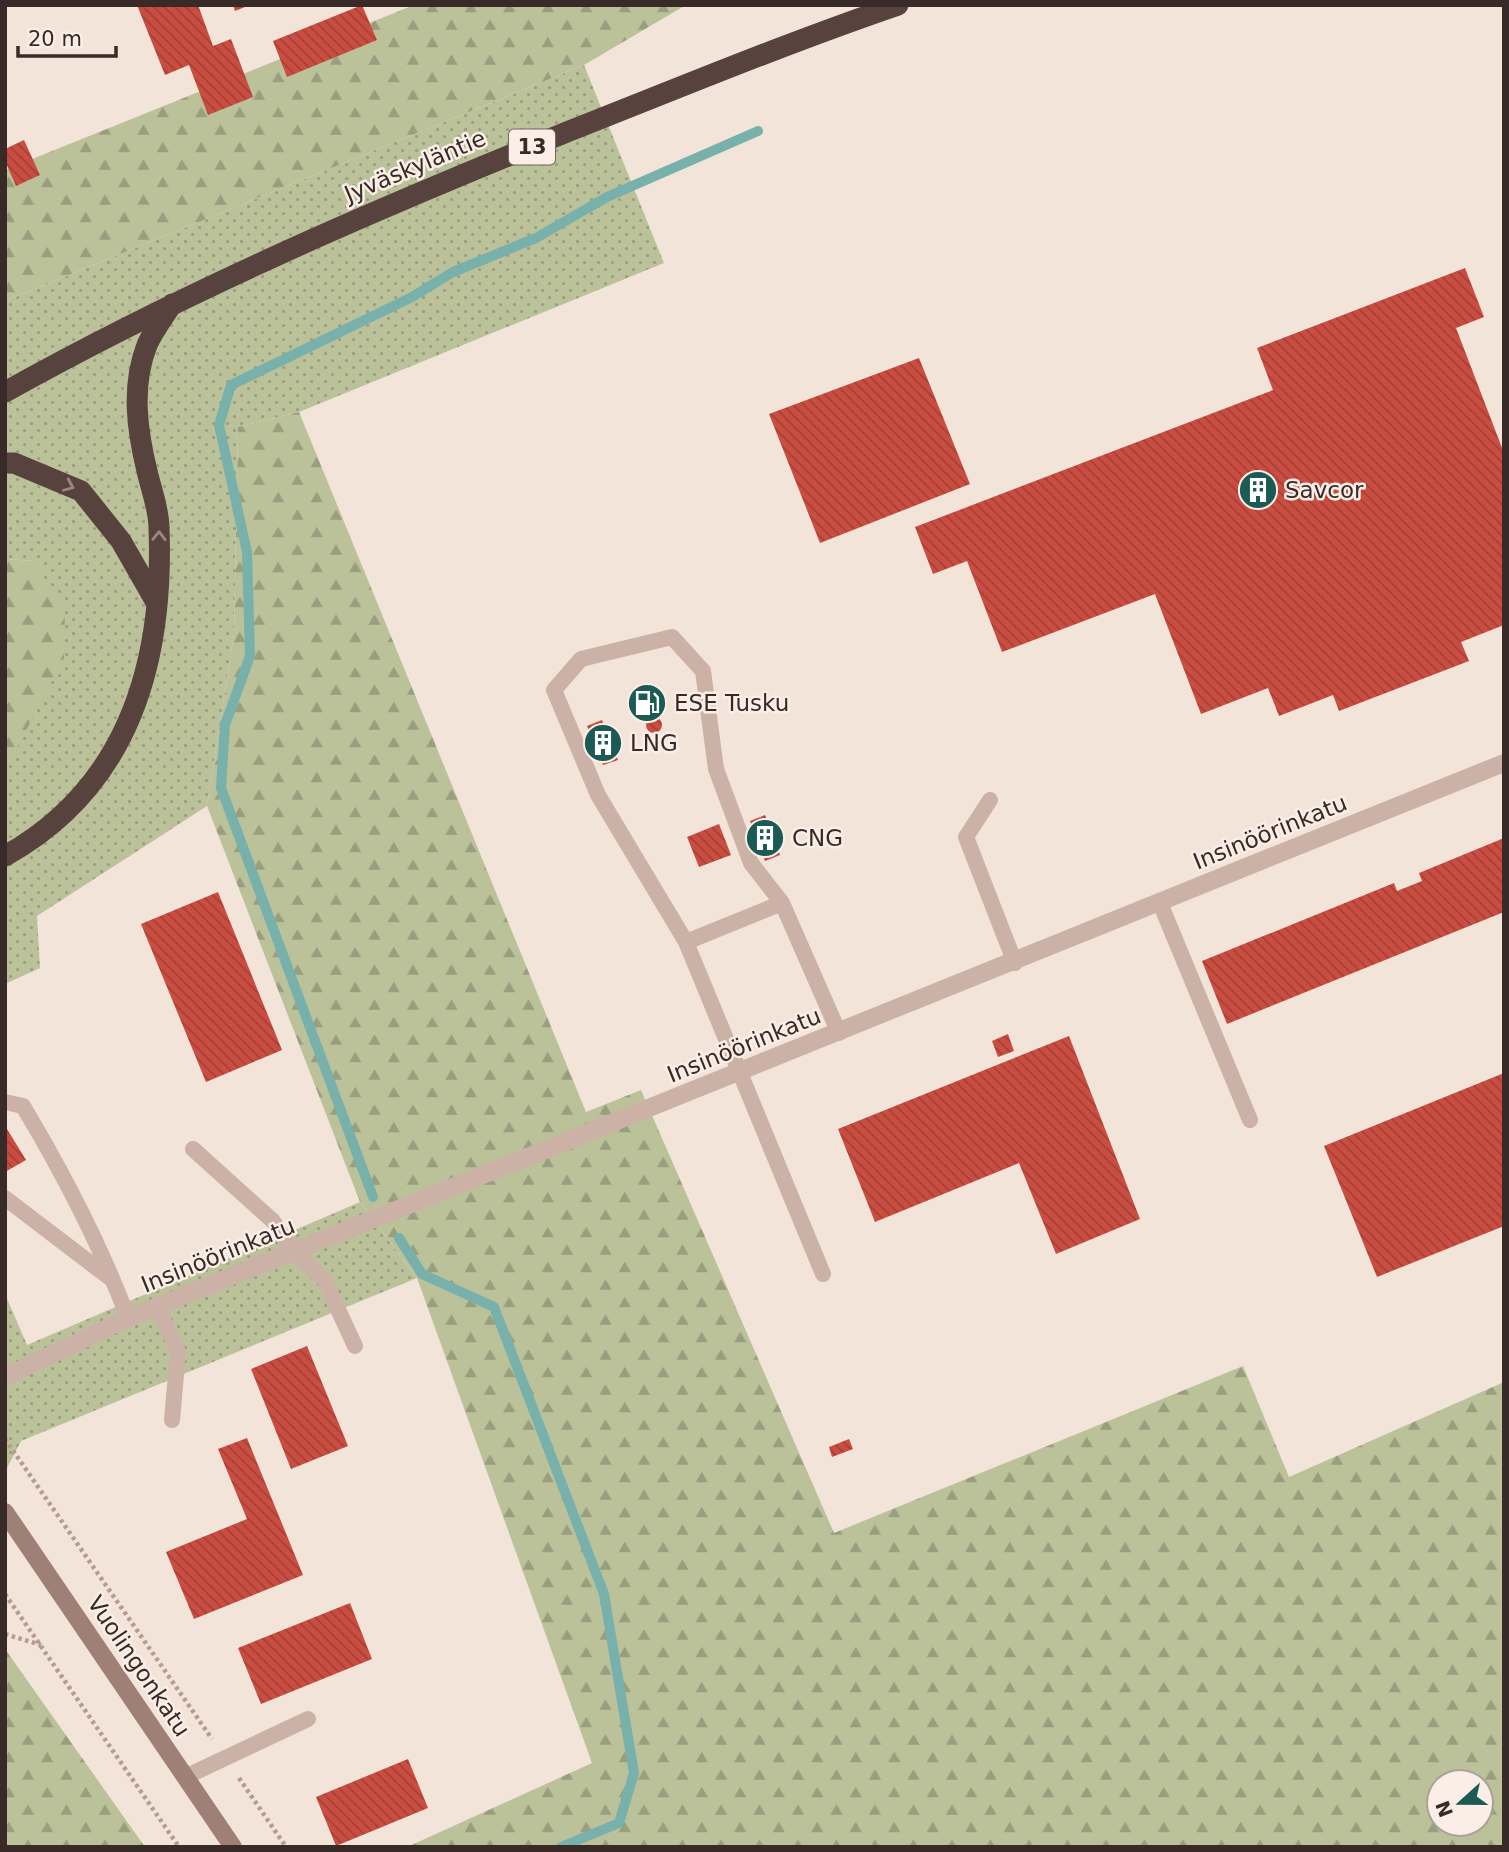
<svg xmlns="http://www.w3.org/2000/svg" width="1509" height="1852" font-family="'DejaVu Sans',sans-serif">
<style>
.grass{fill:url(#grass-dots)}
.forest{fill:url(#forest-firs);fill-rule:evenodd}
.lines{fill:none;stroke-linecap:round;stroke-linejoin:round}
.stream{stroke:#78b1ab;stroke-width:10}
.building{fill:url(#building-back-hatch)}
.path{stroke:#b79b90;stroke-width:4.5;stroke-dasharray:3.5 3.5;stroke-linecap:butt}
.lane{stroke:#cbb1a6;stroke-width:16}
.street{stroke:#cbb1a6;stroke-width:18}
.secondary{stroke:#9f8077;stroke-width:18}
.highway{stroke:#58423e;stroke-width:21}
.oneway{stroke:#998782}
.labels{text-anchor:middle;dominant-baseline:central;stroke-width:5;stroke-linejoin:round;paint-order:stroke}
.shield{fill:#faeee7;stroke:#726561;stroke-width:2}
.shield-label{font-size:21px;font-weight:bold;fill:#372a27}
.street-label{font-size:23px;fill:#372a27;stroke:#faeee7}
.poi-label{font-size:23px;fill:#372a27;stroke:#faeee7;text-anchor:start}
</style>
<defs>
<pattern id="grass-dots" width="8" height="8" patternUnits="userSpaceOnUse" patternTransform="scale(1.75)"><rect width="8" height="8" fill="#bbc29a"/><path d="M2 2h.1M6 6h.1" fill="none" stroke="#999e7e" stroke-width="1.8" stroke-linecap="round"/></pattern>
<pattern id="forest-firs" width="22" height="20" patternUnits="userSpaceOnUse" patternTransform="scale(1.75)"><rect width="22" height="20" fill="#bbc29a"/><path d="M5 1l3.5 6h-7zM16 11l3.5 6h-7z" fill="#999e7e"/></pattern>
<pattern id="building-back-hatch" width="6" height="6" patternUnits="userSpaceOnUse" patternTransform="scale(1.75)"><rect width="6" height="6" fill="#ca4d41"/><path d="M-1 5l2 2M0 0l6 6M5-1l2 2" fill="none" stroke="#a54036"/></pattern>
</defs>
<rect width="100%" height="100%" fill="#f3e4da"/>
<!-- grass -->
<path class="grass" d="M584,65l80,198 -365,149 -61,15 -4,207 -27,172 -170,110 3,52 -35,16v-221l5,-2 24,-200 -29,-2v-258z
M360,1202l57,76 -396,163 -16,31v-178l22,51z"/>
<!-- forest -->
<path class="forest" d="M414,5h272l-102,60 -579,236v-131z
M299,412l287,700 55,-22 193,443 409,-167 46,111 215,-95v465h-1097l185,-84 -175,-485 -57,-76 -153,-396 27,-172 4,-207zM1439,1782h42v42h-42z
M5,559l29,2 31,50 -1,47 -54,103 -5,2z
M5,1649l140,198h-140z"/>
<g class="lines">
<!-- stream -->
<path class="stream" d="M373,1197l-152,-409 4,-63 25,-69 -3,-104 -28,-127 12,-40 181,-88 41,-25 83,-34 71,-41 151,-66
M399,1238l23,36 72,33 110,287 30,179 -15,50 -58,24"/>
</g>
<!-- building -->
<path class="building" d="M137,5h61l15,41 18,-7 22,58 -45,18 -19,-50 -24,10z
M233,5h17l-15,6z
M362,5l15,35 -90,37 -14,-36z
M24,140l16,35 -24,11 -11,-25v-12z
M1465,268l19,49 -28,11 48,125v172l-43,17 8,19 -130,50 -6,-16 -54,21 -11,-28 -67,26 -46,-120 -153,58 -35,-91 -34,13 -18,-47 358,-137 -16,-42z
M919,358l51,126 -150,59 -51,-129z
M646 725a8 8 0 1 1 16 0a8 8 0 1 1-16 0Z
M602,720l16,40 -15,5 -16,-39z
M765,815l15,40 -15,6 -15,-40z
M719,824l12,31 -32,12 -12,-30z
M1504,838v74l-277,112 -25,-63 192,-78 3,8 25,-10 -3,-8z
M218,892l64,158 -76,32 -65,-158z
M1008,1034l6,17 -16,6 -6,-16z
M1069,1036l71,183 -84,35 -37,-91 -144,59 -37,-93z
M1504,1073v153l-127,51 -53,-131z
M7,1129l19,31 -21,12v-42z
M307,1346l41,100 -57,23 -40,-100z
M247,1438l56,137 -109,44 -28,-67 81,-33 -29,-70z
M849,1439l4,10 -21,8 -3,-10z
M350,1603l22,56 -111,45 -23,-56z
M408,1759l20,49 -92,38 -20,-49z"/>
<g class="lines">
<!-- path -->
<path class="path" d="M5,1439l207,300
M5,1594l174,253
M5,1634l36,11
M239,1778l47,69"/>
<!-- lane -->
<path class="lane" d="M990,800l-24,37 49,126
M1160,903l90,217
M686,942l96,-39
M5,1102l18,4c40,67 77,138 105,212
M193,1149l80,72 20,31 31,27 31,67
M5,1198l105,80
M823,1274l-137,-332 -88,-147 -44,-105 27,-31 91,-22 31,34 13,98 35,94 31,40 57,130
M157,1306l21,46 -6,68
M185,1777l123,-58"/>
<!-- street -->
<path class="street" d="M5,1377l123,-59 1376,-555"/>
<!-- secondary -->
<path class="secondary" d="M5,1512l228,335"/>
<!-- highway -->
<path class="highway" d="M5,392c179,-100 367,-181 557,-258 112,-44 222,-90 336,-129
M5,463h9l67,28 40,50 36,63
M5,856c124,-69 159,-194 154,-328 0,-19 -8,-39 -12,-57 -10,-41 -16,-85 0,-126 6,-14 17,-28 25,-41"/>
</g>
<!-- one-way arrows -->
<defs><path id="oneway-chevron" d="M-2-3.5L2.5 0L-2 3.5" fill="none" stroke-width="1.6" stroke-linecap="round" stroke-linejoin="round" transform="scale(1.75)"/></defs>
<g class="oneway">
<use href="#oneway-chevron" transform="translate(69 486) rotate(23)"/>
<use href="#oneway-chevron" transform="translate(159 536) rotate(-89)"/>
</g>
<!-- icons -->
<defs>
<g id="building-disc" transform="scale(2.0125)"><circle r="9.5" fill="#1b5a55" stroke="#faeee7"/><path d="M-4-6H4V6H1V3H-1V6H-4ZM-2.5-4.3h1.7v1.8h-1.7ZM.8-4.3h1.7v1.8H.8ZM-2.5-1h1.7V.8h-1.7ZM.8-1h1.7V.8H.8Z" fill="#fff"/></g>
<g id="fuel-disc" transform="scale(2.0125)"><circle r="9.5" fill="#1b5a55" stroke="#faeee7"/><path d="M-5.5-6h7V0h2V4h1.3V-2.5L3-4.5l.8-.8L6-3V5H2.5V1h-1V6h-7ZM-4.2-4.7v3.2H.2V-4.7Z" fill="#fff"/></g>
</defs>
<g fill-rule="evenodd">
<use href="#building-disc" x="1258" y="490"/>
<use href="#fuel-disc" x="647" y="703"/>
<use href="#building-disc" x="603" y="743"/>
<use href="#building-disc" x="765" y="838"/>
</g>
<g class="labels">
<!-- shield labels -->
<rect class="shield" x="509" y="129.5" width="46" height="35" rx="5"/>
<g class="shield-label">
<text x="532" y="147">13</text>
</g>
<!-- street labels -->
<g class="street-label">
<text transform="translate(415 166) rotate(-23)">Jyväskyläntie</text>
<text transform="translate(1270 832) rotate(-22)">Insinöörinkatu</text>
<text transform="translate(744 1045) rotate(-22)">Insinöörinkatu</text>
<text transform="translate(218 1255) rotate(-22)">Insinöörinkatu</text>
<text transform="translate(139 1666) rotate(56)">Vuolingonkatu</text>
</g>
<!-- poi labels -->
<g class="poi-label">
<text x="1285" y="490">Savcor</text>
<text x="674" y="703">ESE Tusku</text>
<text x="630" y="743">LNG</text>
<text x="792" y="838">CNG</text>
</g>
</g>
<!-- border -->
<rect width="1509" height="1852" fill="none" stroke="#372a27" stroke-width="14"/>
<!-- north arrow -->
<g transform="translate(1460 1803) rotate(249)"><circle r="33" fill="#faeee7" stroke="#aca09a" stroke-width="2"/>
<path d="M0-5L12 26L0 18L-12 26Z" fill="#1b5a55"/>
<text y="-10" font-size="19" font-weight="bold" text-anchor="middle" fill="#372a27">N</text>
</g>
<!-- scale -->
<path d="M18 46v10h98v-10" fill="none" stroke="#372a27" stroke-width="3.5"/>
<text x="28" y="46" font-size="21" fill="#372a27" stroke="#faeee7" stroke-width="5" paint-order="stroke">20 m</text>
</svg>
